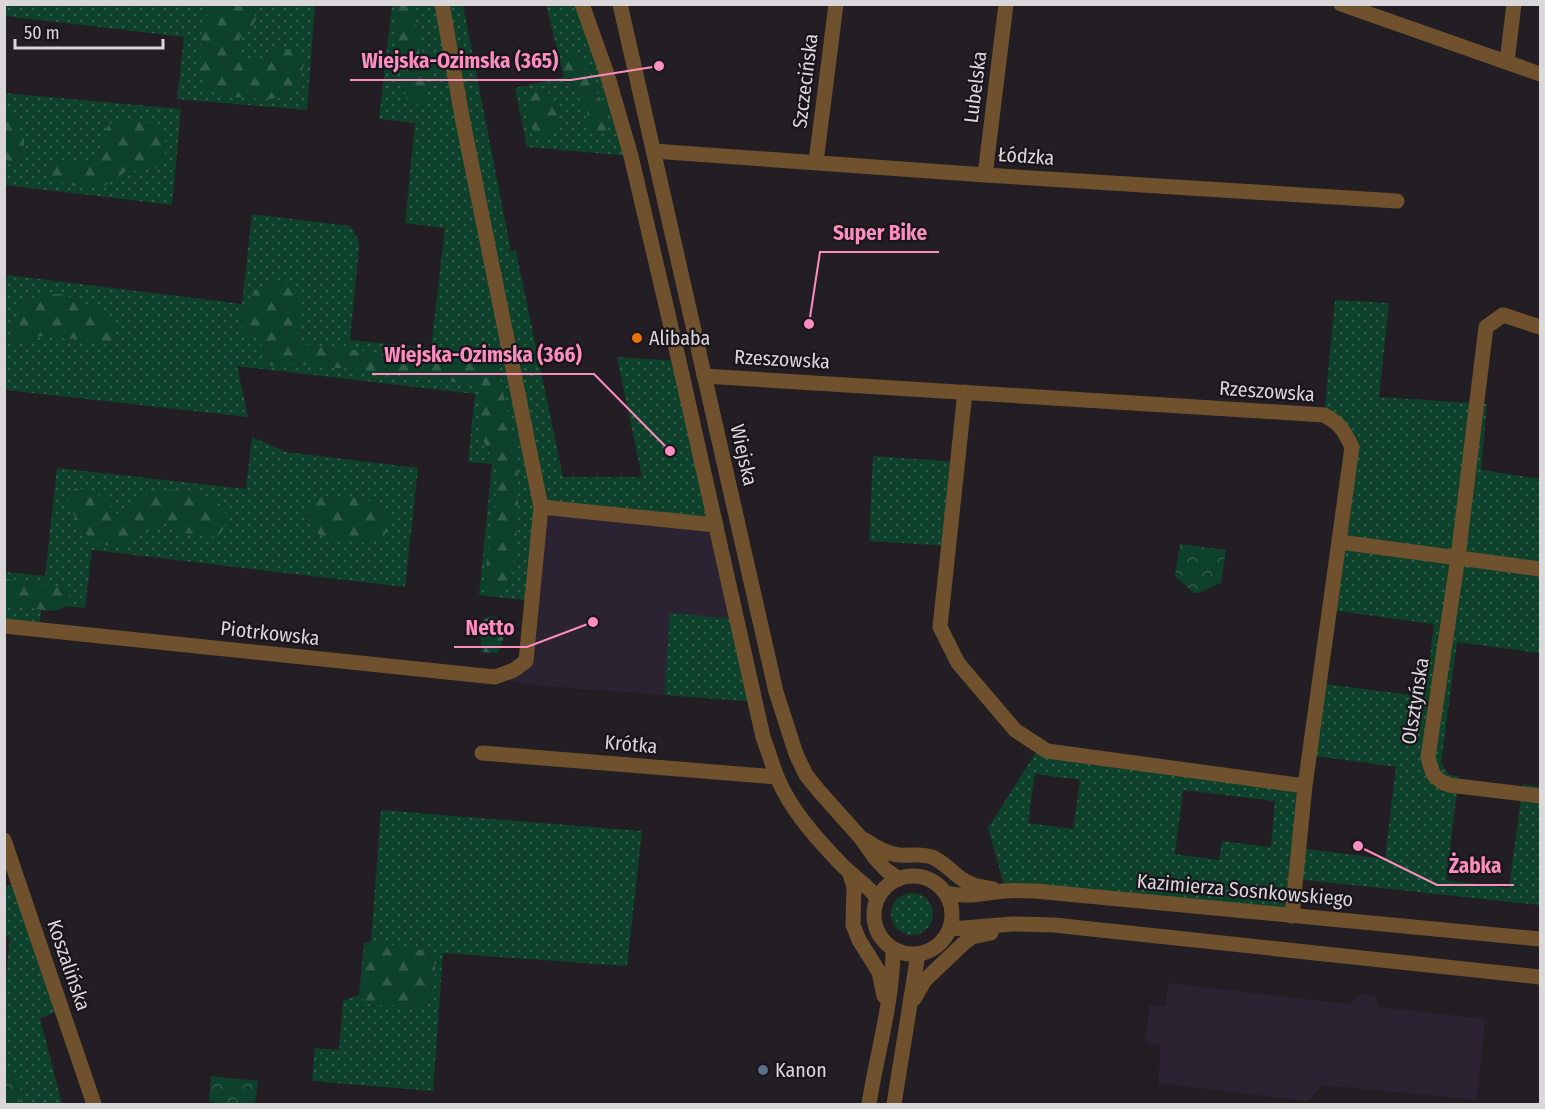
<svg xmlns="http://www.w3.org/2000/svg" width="1545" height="1109" font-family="'Fira Sans Condensed',sans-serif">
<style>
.commercial{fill:#2c2332}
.grass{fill:url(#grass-dots);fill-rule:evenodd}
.forest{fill:url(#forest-firs)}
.park{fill:url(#park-crowns)}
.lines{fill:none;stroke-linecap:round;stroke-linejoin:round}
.minor{stroke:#6f512e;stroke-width:15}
.tertiary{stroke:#6f512e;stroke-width:15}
.food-dot{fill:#e8710a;stroke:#1a151b;stroke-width:2}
.service-dot{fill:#5c6f8a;stroke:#1a151b;stroke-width:2}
.labels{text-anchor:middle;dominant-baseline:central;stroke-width:4.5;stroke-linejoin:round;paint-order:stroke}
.street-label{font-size:20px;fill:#dad7db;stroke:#1a151b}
.poi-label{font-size:20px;fill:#dad7db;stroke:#1a151b;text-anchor:start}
.leader{fill:none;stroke:#fd8ebf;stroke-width:2}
.callout-dot{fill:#fd8ebf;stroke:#1a151b;stroke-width:2}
.callout-label{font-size:21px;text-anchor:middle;font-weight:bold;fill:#fd8ebf;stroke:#1a151b;stroke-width:4.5;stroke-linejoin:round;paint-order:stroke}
</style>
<defs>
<pattern id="grass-dots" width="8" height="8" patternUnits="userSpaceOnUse" patternTransform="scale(1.5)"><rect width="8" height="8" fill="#0e412b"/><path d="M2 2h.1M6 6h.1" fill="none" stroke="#305c49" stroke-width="1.8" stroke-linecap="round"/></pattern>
<pattern id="forest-firs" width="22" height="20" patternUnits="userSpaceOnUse" patternTransform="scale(1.5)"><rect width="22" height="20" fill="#0e412b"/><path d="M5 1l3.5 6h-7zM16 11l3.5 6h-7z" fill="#305c49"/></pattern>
<pattern id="park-crowns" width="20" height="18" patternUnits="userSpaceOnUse" patternTransform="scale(1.5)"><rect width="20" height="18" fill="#0e412b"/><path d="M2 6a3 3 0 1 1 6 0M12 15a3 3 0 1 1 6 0" fill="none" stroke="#305c49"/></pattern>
</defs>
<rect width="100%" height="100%" fill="#231e24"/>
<!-- commercial -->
<path class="commercial" d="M542,507l174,18 21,94 -67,-6 -6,82 -132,-10 -37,-8 31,-16z
M1168,983l180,21 12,-10 14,1 6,12 105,12 -8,81 -154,-15 -15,16 -150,-18 3,-38 -16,-2 5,-38 16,1z"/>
<!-- grass -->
<path class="grass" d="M5,4l310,1 -8,105 -130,-11 7,-62 -179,-21z
M392,5h71l48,246h5l47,226h79l-25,-120 62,4 37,164 -174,-18 -10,94 -53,-6 13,-131 -24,-2 7,-68 -238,-28 11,51 -242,-27 -1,7 -1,-97 3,-25 235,29 10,-90 98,12 8,13 1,9 -9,92 81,8 14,-120 -40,-5 10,-100 -36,-4z
M546,5h36l49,151 -104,-9 -12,-59 49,-11z
M5,93l176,16 -9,96 -167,-20z
M1335,300l54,3 -10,94 108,7 -6,66 59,9v174l-83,-11 -16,121 8,12 10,1 -13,104 63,8 14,-104 17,3v118l-244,-26 -4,37 -286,-25 -18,-63 52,-82 265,40 -6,62 86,11 11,-92 -87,-12 10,-72 106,14 9,-73 -104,-14 22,-163 -28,-32zM1035,774l45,6 -7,49 -45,-6zM1183,790l92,11 -4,46 -49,-6 -3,19 -44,-6z
M252,437l34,15 132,16 -13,119 -313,-37 -7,58 -43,-4 -3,26 -34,-4v-54l40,4 12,-108 189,21z
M873,456l84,6 -8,84 -80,-5z
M670,613l67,6 19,83 -92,-7z
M381,810l261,21 -15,135 -184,-13 -10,138 -121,-10 3,-33 24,2 4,-49 16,-6 5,-52 7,-2z
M19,882l43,128 -22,8 22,86h-57l-1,-106 6,-61 -5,-1v-49z
M891 914a21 21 0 1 1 42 0a21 21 0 1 1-42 0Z"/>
<!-- forest -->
<path class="forest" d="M212,5h39l5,14 -5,10 -11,9 -3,14 8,10c16,1 22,-3 34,-13l21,1c1,2 4,5 4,8 2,10 -10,35 -20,39 -13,4 -68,1 -77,-8 -9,-9 -7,-51 -4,-63 2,-7 6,-15 9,-21z
M395,5h22l-2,15 5,15 -1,17 10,39 -5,9 -7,5 -10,-5 -12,-57 1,-19z
M569,53l11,5 25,51 4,16 -2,4 -7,5 -7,-1 -5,-6 -1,-18 -23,-32c-2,-9 0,-16 5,-24z
M541,89c17,5 19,25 19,40 -5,3 -11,10 -17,9 -4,-1 -6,-3 -8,-6 -9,-10 -9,-24 -5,-37z
M5,107l5,2 14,30v14l-10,12 -9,-1z
M117,120l34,3 14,11v27l-6,7 -34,4 -22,15h-16l-20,-2 -10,-4 -8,-5c-4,-25 19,-14 33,-14 6,0 13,-3 19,-6 3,-11 3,-21 7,-31z
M273,283l12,1 12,9 4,20 -3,15 -1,10 6,6 181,21 11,3 4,6 15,67 4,32v45l-6,59 -4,11 -7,5 -10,-2 -6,-4 -1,-7 13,-86 1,-18 -6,-18 -11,-22 -2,-22 1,-23 -12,-7 -107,-14 -75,-7 -12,3 -14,-3c5,-13 3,-15 -4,-26h-8c-13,-13 -3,-39 11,-49 3,-2 10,-4 14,-5z
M47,294h15l30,12 20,15 5,11 -10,13 -26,-7 -13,1 -26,-3 -9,2 -10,6 -9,-2c-3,-18 1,-25 10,-41z
M77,488c24,4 26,9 41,27 13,-8 23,-21 39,-24 21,-3 58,-1 68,21 4,10 -1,17 -8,25l-38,-5 -12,-9c-16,1 -21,9 -33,17 -12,7 -34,8 -45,-2 -8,-9 -14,-22 -21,-32l2,-14z
M331,496c24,0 38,2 59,15l-1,11 -6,18 -16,3 -46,-7 -8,-6 -4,-7 -1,-14 10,-12z
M5,579l51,7 10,5 6,11 -13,8 -12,1 -42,-9z
M491,616l8,2 6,6 -2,16 -5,13 -17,-1v-20l2,-12z
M371,942l43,6 16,5 5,12 -1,21 -6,13 -8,7 -47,-1 -14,-8 6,-52z"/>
<!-- park -->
<path class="park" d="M1180,544l46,6 -5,33 -23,10h-4l-19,-17z
M5,1076l17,2 -3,26h-14z
M211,1076l47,5 -3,23h-27l-19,-2z"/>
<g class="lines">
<!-- minor -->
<path class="minor" d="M1341,4l199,70
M1507,62l7,-58
M653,151l332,24 412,26
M816,162l20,-158
M985,175l21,-171
M1540,327l-37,-12 -17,12 -28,230 -30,200c4,16 5,22 21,28l91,11
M704,376l620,39c17,9 20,16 28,32l-47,339 -13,130
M965,392l-25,235 18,36 57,67 32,21 258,35
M541,507l175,18
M1340,542l200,27
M4,626l491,51 19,-7 12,-9 15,-154 -78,-385 -21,-118
M482,753l295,24
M4,840l90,264"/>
<!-- tertiary -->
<path class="tertiary" d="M582,4l26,73 23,79 48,205 84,376c5,13 9,27 14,40 13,32 39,61 63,86 12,13 27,21 37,35
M620,4l156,688 20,62 10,21 13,16 41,46 15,21 11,12 13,9
M865,840c10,7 22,14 34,15 12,1 22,-2 33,2 12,5 19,15 30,22 9,7 20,8 31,10
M850,874l4,13 -1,38 6,15 20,32 5,24
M874 915a39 39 0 1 1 78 0a39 39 0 1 1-78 0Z
M946,893c24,5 36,0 59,-2 10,-1 20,0 30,0l505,48
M950,929l63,-5 41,1 486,52
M914,999l11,-19 39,-37 8,-6 19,-4
M869,1104c8,-51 24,-103 24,-155
M894,1104l24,-150"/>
</g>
<!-- markers -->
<circle class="food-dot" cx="637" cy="338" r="6"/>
<circle class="service-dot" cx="763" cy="1070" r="6"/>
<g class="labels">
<!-- street labels -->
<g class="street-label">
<text transform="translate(805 81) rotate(-83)">Szczecińska</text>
<text transform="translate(975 87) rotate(-83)">Lubelska</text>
<text transform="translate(1026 156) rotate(4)">Łódzka</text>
<text transform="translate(782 359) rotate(3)">Rzeszowska</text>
<text transform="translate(1267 391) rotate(4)">Rzeszowska</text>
<text transform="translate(744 455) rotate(77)">Wiejska</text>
<text transform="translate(270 633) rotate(6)">Piotrkowska</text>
<text transform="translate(1415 701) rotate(-81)">Olsztyńska</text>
<text transform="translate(631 744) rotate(5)">Krótka</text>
<text transform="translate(1245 890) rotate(5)">Kazimierza Sosnkowskiego</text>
<text transform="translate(69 965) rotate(71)">Koszalińska</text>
</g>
<!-- poi labels -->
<g class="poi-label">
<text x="649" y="338">Alibaba</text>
<text x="775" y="1070">Kanon</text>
</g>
</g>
<!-- callouts -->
<path class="leader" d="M659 66L571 80H350M809 324L820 252H939M670 451L594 374H372M593 622L527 647H454M1358 846L1437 885H1514"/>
<g class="callout-dot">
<circle cx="659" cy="66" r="6"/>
<circle cx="809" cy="324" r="6"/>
<circle cx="670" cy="451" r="6"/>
<circle cx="593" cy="622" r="6"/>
<circle cx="1358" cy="846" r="6"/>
</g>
<g class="callout-label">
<text x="460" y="68">Wiejska-Ozimska (365)</text>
<text x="880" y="240">Super Bike</text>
<text x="483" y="362">Wiejska-Ozimska (366)</text>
<text x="490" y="635">Netto</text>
<text x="1475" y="873">Żabka</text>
</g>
<!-- border -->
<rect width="1545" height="1109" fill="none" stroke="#dad7db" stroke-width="12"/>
<!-- scale -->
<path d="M15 39v9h148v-9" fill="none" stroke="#dad7db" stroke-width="3"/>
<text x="24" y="39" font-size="18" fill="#dad7db" stroke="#1a151b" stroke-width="4.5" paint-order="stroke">50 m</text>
</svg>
